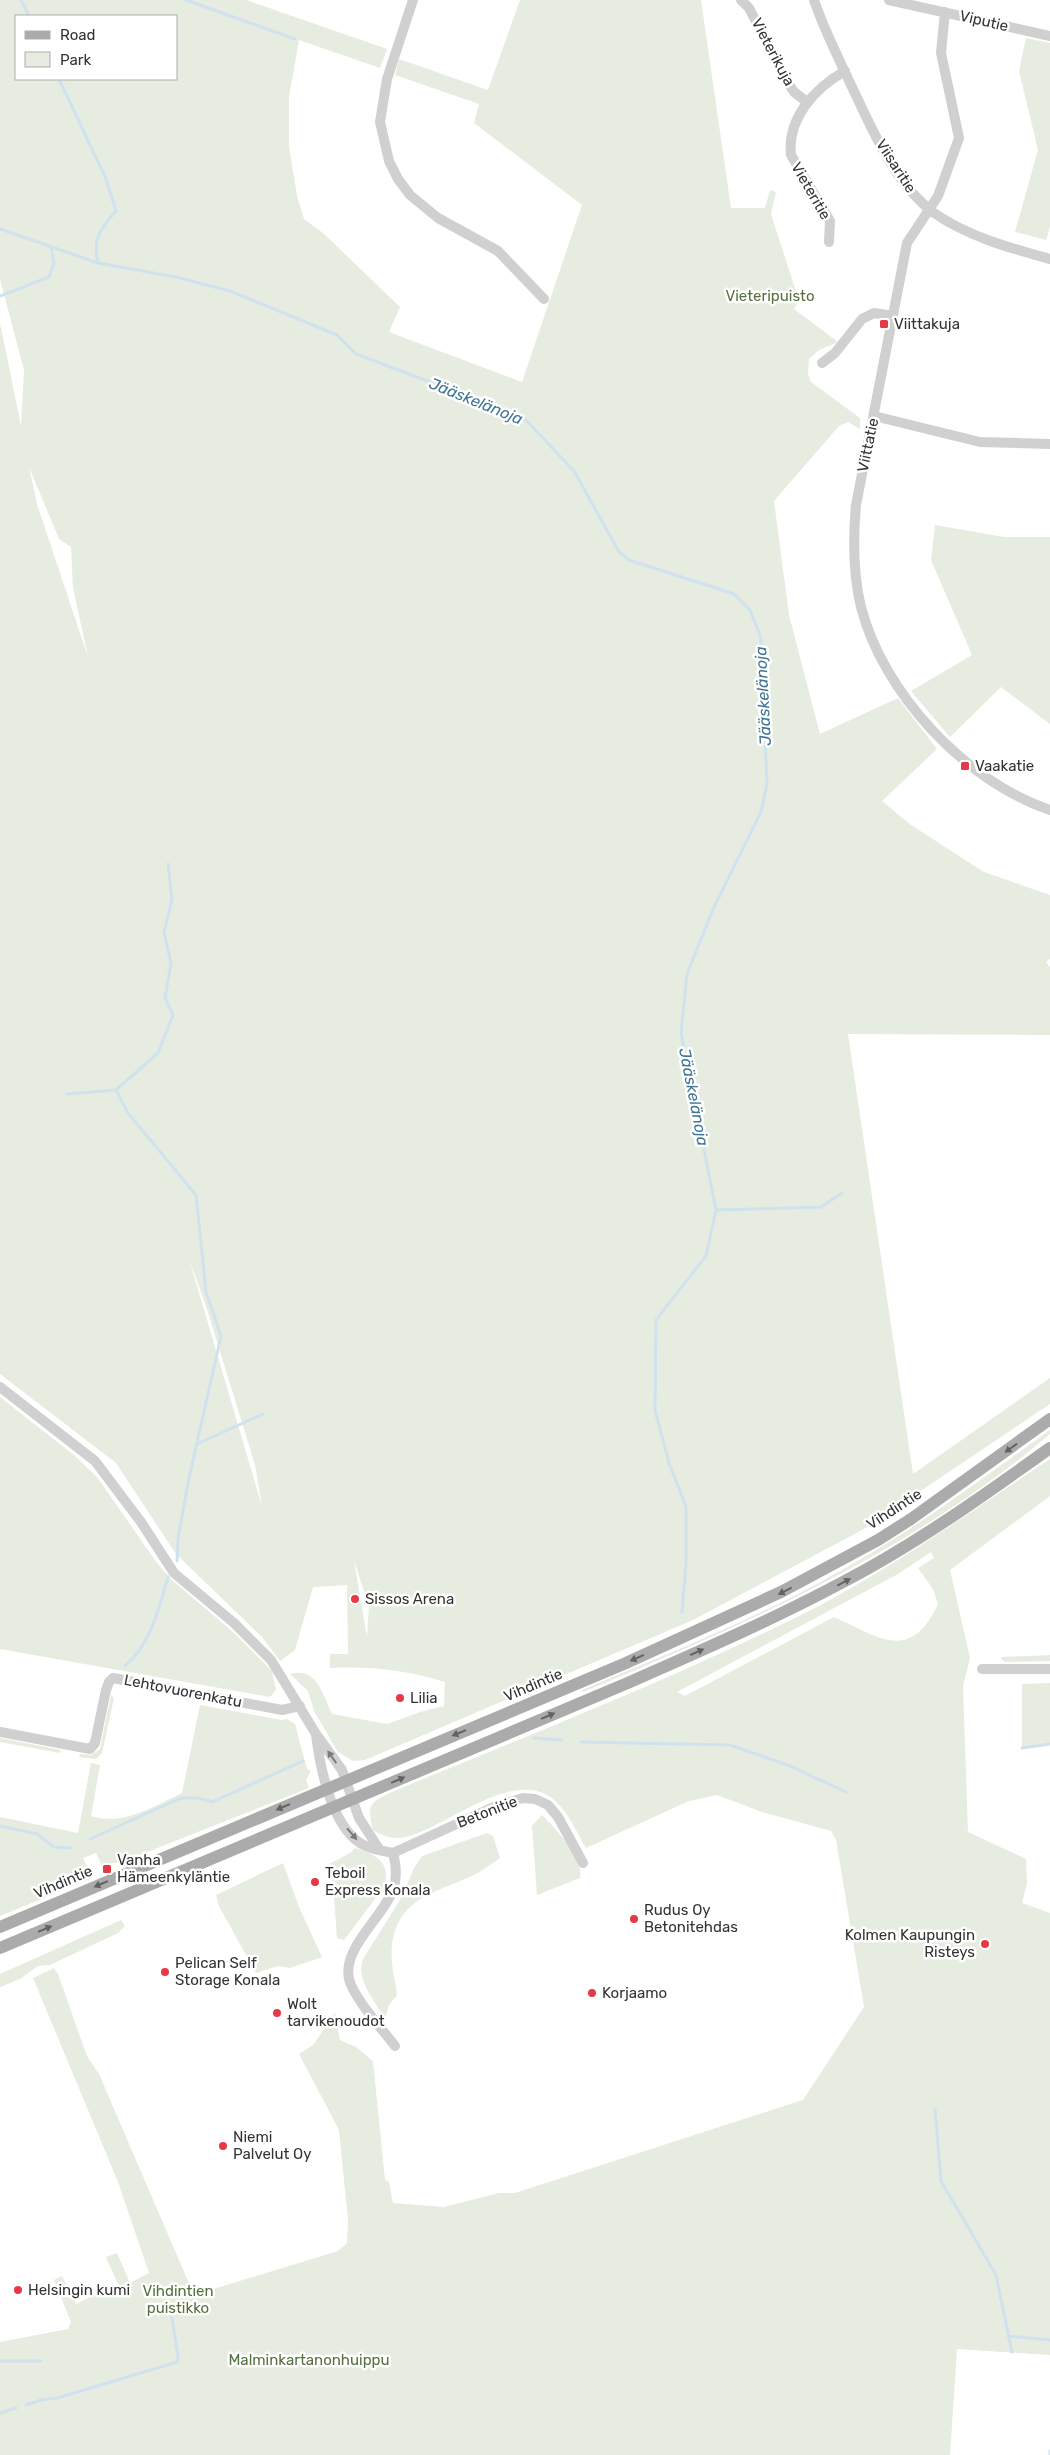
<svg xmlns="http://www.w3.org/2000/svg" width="1050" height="2455" font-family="Rubik,sans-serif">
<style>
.green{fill:#e6ecdf;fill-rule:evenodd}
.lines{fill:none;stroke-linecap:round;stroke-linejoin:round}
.stream{stroke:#cfe2ee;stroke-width:3}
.minor{stroke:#d0d0d0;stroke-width:10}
.major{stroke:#ababab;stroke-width:12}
.oneway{fill:#636363}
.oneway2{fill:#7a7a7a}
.poi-dot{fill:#e63946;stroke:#fff;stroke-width:2}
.labels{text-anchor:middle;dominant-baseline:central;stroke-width:5;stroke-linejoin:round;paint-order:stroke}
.street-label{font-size:15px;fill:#333;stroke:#fff}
.park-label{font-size:15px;fill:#56703f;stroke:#fff}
.poi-label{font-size:15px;fill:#333;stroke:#fff;text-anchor:start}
.water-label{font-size:16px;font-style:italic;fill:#3f7597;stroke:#fff}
</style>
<rect width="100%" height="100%" fill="#fff"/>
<!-- green -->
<path class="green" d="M0,0h246l141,49 -7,19 -81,-28 -10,57v50l8,49 7,23 19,14 77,74 -11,25 133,50 60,-177 -108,-82 5,-19 -84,-29 4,-16 89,31 32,-90h181l30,208h34l5,-18 6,2 -5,22 28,87 -5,8 44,33 -19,8 -10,9 -1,15 3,8 49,36v11l-12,-7 -9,4 -65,75 15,114 31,119 78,-36 39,51 -55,52 29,24 73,47 66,23v64l-4,3 4,5v68l-202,-1 65,440 137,-96v26l-186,125 -171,91 -328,140 -12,1 -15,-9 -24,-41 -6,-20 -18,-17c27,-8 33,21 42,40l55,10 33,-12 24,-6 1,-24c-39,-12 -74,-16 -115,-14v-14h20l-2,-1 -1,-68 -34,2 -18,63 -15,11 -18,-24 -86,-83 -60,-91 -116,-89v-1051l21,103 3,-56 -24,-91zM16,16h160v63h-160zM29,467l30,72 12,8 2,41 15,69 -51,-153zM189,1259l17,47 49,159 7,41zM354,1561l15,45 -2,31z
M1026,38l24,5v183l-4,14 -31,-8 23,-82 -19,-79z
M935,525l69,12h46v187l-49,-37 -51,50 -39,-46 61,-36 -41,-95z
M0,1397l75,59 22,21 60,86 15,17 61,52 39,39 4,19 -6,7 -270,-48z
M1050,1430v4c-136,116 -303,190 -467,258l-1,-2c85,-36 171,-70 251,-115 77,-42 146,-94 217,-145z
M1050,1459v37l-100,74 20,88 -7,28 5,146 58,27 1,24 -5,20 28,10v442l-93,-6 -7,106h-950v-113l68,-13 3,-7 -17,-42 8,-4 14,28 42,-20 -12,-27 11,-4 13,30 19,-10 -31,-91 -85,-204 21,-10 4,6 29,82 12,18 95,221 144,-44 9,-8 1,-23 -9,-90 -40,-76 14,-9 22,-32 5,27 16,7 17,14 12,119 4,2 4,21 51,4 55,-14h16l288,-93 61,-93 -28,-167 -5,-9 -69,-19 -45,-17 -28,6 -103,47c-10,-17 -18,-37 -34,-50 -40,-30 -107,30 -146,39 -12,3 -23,-1 -33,-7 -7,-27 -2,-28 21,-39 135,-56 272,-109 403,-174 89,-44 170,-103 253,-158zM931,1552l3,6 -16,10 15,21 5,15c-28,60 -59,33 -104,13l-149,79 -8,-4 221,-118z
M1050,1655v6l-45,1 -4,-3 1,-2z
M1050,1683v61l-28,4v-64z
M111,1695l3,3 -12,55 -6,6 -17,-2 1,-3 11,1 9,-6z
M200,1705l82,15 5,-1 8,5 12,45 4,2 -5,9 3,8 -182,72 -25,6 -6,-13 -13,5 9,20 -92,38v-99l78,16 13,-70 9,2 -9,51c33,10 61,-9 91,-23z
M0,1738l61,12 -1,3 -60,-11z
M542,1815c13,13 41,42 38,63l-43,17 -5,-69z
M487,1833l6,3 7,22c-7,4 -12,9 -19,13 -36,21 -82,21 -89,74 -2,16 3,34 5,50l-8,10 -4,14c-10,-18 -30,-40 -22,-60l40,-64 11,-27 8,-12z
M355,1848c20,6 37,14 29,39l-40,53 -7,-2 -4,-55 -4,-19 21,-11z
M283,1863l16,44 23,50 -32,11 -12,-2 -22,7 -37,-67 -3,-11z
M121,1920l4,6 -7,7 -68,32 -12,1 -18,13 -20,8v-13z"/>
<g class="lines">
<!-- stream -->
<path class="stream" d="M21,0l8,16
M186,0l109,39
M59,79l47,100 10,32c-16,18 -24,28 -18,52
M0,229l98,34 78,14 54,14 107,44 19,19 167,63 51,54 45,81 10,8 105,34 16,16 11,28 6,146 -6,28 -47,95 -27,67 -6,59 35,177 -10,46 -50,64 -1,90 14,53 17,44v57l-4,48
M0,296l49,-19 5,-14 -3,-16
M168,864l4,35 -8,33 7,31 -6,35 8,17 -15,38 -42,37 12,23 68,82 10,97 15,44 -33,147 -10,56 -1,22
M67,1094l49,-4
M716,1210l105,-3 21,-14
M197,1444l66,-30
M125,1666c26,-22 34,-58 43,-89
M534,1738l28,2
M581,1742l149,3 60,21 56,26
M1022,1748l28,-4
M0,1826l37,8 17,13 17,1
M90,1839l91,-41h17l14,4 91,-41
M935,2109l6,72 55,94 16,77
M1008,2336l42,4
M0,2361h41
M26,2405l15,-5 16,-2 120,-36 1,-6 -7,-43
M0,2413l16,-5
M1050,2455v-4"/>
<!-- minor -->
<path class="minor" d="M413,0l-26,79 -7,43 9,39 9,18 12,16 28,23 60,33 46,48
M741,0l8,8 39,75 6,9 13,10
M814,0c10,30 25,59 38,87 21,44 42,96 82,126 35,24 76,35 116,46
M889,0l161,36
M945,12l-4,41 18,85 -21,58 -31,47 -51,262c-3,33 -3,69 5,102 22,86 105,175 189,203
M829,242l1,-21 -39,-66c-4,-37 24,-67 54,-84
M822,363l13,-10 27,-34 12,-6 19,3
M874,416l106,26 70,2
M0,1387l95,74 46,61 33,51 60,50 37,37 45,74 26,36 17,48 20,31
M982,1669h68
M0,1732l90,17 5,-6 11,-53 3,-8 4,-4 169,32 18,-4
M316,1735c4,32 15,89 44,108 9,6 23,8 33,10 3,11 4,23 1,34 -9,29 -52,60 -45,92 4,18 34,51 46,67
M393,1853l103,-47 27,-8 12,1 13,6 10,12 25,46"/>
<!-- major -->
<path class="major" d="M0,1927l626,-264 155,-71 97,-52 33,-21 139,-100
M0,1948l630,-266c72,-32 144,-63 213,-100 73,-38 140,-86 207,-134"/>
</g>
<!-- one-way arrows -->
<defs><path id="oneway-solid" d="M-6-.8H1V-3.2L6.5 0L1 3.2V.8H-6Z" transform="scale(1.25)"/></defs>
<g class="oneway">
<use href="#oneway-solid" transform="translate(1011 1448) rotate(144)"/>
<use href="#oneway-solid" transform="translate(844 1582) rotate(-28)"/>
<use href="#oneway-solid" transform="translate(785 1591) rotate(153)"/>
<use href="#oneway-solid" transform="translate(697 1652) rotate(-24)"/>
<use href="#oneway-solid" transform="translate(637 1658) rotate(156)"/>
<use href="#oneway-solid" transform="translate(548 1716) rotate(-23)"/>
<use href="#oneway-solid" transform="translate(459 1733) rotate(158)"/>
<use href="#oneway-solid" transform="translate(398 1780) rotate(-23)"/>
<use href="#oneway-solid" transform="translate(283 1807) rotate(157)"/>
<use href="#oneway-solid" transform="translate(101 1884) rotate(157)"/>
<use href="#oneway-solid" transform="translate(45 1929) rotate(-23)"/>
</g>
<g class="oneway2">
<use href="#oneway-solid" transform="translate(332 1757) rotate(-125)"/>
<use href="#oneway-solid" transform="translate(352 1834) rotate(49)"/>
</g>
<!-- markers -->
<g class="poi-dot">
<rect x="879" y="319" width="10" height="10" rx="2.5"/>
<rect x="960" y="761" width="10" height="10" rx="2.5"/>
<circle cx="355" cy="1599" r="5"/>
<circle cx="400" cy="1698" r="5"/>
<rect x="102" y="1864" width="10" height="10" rx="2.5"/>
<circle cx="315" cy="1882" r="5"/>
<circle cx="634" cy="1919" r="5"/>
<circle cx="985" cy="1944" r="5"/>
<circle cx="165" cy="1972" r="5"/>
<circle cx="592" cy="1993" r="5"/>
<circle cx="277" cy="2013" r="5"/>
<circle cx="223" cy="2146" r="5"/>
<circle cx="18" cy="2290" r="5"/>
</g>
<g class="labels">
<!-- street labels -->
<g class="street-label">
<text transform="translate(984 21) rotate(13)">Viputie</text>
<text transform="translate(773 52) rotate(62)">Vieterikuja</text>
<text transform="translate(896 166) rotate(57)">Viisaritie</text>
<text transform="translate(811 191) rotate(60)">Vieteritie</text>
<text transform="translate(868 445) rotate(-78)">Viittatie</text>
<text transform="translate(894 1509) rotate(-33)">Vihdintie</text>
<text transform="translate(533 1685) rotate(-23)">Vihdintie</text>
<text transform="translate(183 1691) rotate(11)">Lehtovuorenkatu</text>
<text transform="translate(487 1812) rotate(-21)">Betonitie</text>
<text transform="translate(63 1882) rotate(-23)">Vihdintie</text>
</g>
<!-- park labels -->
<g class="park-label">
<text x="770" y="296">Vieteripuisto</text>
<text x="178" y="2291">Vihdintien<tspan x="178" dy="17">puistikko</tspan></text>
<text x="309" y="2360">Malminkartanonhuippu</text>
</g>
<!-- poi labels -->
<g class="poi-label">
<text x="894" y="324">Viittakuja</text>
<text x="975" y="766">Vaakatie</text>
<text x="365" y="1599">Sissos Arena</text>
<text x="410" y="1698">Lilia</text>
<text x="117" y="1860">Vanha<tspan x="117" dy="17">Hämeenkyläntie</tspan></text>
<text x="325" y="1873">Teboil<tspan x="325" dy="17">Express Konala</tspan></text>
<text x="644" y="1910">Rudus Oy<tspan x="644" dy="17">Betonitehdas</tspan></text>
<text x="975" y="1935" text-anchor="end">Kolmen Kaupungin<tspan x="975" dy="17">Risteys</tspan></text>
<text x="175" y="1963">Pelican Self<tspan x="175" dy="17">Storage Konala</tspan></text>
<text x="602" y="1993">Korjaamo</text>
<text x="287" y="2004">Wolt<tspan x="287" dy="17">tarvikenoudot</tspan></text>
<text x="233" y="2137">Niemi<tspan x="233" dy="17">Palvelut Oy</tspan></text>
<text x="28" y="2290">Helsingin kumi</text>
</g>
<!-- water labels -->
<g class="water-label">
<text transform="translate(476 401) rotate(22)">Jääskelänoja</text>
<text transform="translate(763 696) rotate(-93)">Jääskelänoja</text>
<text transform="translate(694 1097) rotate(79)">Jääskelänoja</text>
</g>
</g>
<!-- legend -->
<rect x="15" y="15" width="162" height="65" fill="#ffffff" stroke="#adadad"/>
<rect x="25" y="31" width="25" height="8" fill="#ababab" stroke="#adadad"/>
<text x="60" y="40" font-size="15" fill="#333333">Road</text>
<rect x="25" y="52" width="25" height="15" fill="#e6ecdf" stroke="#adadad"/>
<text x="60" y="65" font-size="15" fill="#333333">Park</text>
</svg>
